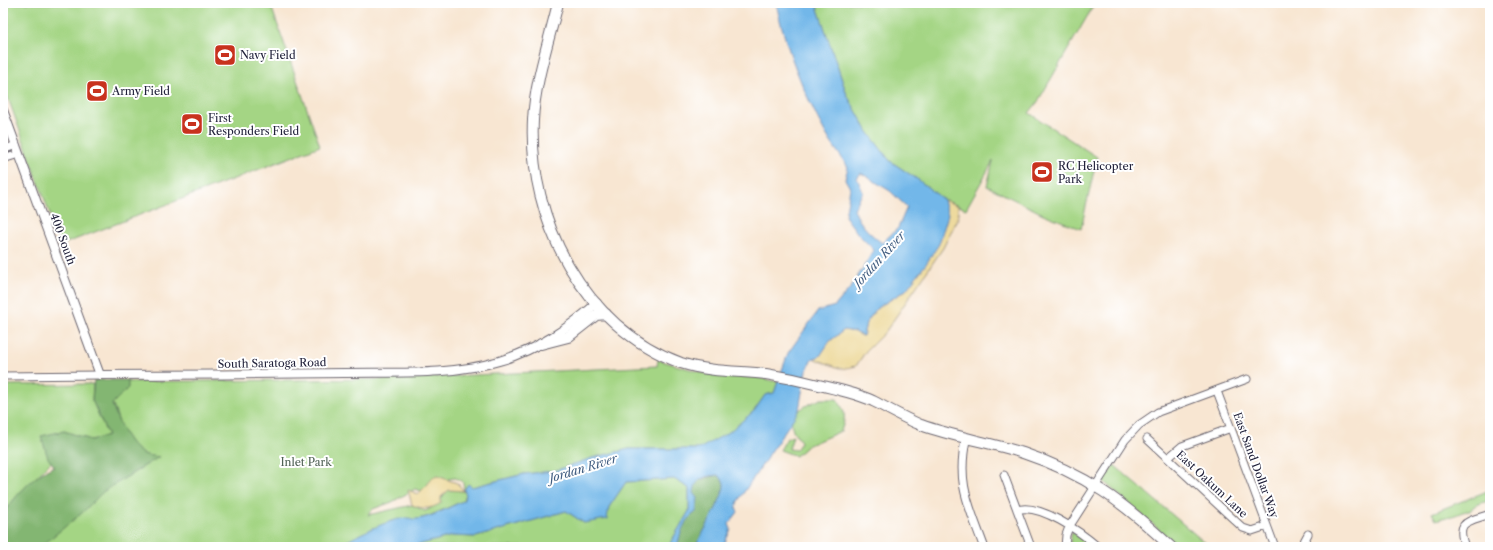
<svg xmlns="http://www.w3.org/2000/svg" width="1493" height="550" font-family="'Libre Caslon Text',serif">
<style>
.green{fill:#a4d584;stroke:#637c60}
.forest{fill:#83b672;stroke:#526c56}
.sand{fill:#eeda9e;stroke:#887e6c}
.water{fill:#72b7e9;stroke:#4a6c92;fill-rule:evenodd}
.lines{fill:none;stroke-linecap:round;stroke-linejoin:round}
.minor-casing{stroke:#6d6770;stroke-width:9}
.tertiary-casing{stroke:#6d6770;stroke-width:10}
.secondary-casing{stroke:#6d6770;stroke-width:12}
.minor{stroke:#fff;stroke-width:7}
.tertiary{stroke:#fff;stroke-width:8}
.secondary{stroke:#fff;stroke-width:10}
.labels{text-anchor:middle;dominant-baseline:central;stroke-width:4;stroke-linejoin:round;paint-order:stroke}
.poi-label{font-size:11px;fill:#22223b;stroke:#fff;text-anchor:start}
.street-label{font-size:11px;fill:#22223b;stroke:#fff}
.park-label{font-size:11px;fill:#506155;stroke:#fff}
.water-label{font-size:12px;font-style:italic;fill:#425e81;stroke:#fff}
</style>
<rect width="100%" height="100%" fill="#fff"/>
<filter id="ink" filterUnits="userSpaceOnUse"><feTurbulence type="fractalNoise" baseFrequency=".025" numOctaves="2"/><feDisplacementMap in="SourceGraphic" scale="8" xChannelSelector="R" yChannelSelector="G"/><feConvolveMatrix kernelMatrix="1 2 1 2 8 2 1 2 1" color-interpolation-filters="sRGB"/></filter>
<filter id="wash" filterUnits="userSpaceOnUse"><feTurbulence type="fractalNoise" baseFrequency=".012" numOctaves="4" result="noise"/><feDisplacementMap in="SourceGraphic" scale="16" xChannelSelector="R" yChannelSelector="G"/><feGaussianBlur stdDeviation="0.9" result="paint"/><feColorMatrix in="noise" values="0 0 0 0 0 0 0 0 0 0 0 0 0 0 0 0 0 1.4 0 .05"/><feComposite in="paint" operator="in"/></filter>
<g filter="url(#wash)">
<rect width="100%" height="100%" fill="#f8e6d2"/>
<!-- green -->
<path class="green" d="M3,3h267l50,143 -259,99 -58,-161z
M816,3h279l-58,100 -8,10 68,44 -16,72 -38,-15 -56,-28 6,-25 -27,48 -22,-9 -27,-21 -27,-18 -22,-29 -21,-37z
M658,360l49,14 54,4 17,4 -4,11 -9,2 -11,16 -25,22 -30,16h-70l-37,9 -38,13 -30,3 -52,13 -4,-2 -4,5 -1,-8 -8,-4 -24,4 -9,9 -7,-2 -23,13 -19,7 -5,6 44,-10 13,6c11,-4 15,-13 24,-21l15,1 2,4 -3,6 -34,15 -83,25 -6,6h-301l65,-56 32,-20 -31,-89 287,-3 265,-13z
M93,384l-1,16 16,36 -17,4 -27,-9 -23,6 10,25 -44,46 -4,-3v-120z
M821,399h16c9,13 9,18 4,32l-34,15 -11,10 -16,-6 7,-12 6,-2 -4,13 7,1 5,-8c-2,-4 -7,-9 -9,-14 -4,-17 18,-24 29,-29z
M1114,465l96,82h-31l-76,-66z
M674,479l15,9v23l-21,36h-258l42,-11 24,1 90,-26 18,12 25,-16 17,-25z
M1490,490v10l-16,6 -4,5c-9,0 -12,4 -18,5 -6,1 -10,2 -16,4l-4,-7z
M1072,531l18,16h-21z"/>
<!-- forest -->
<path class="forest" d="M94,380h34v8l-16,16c5,15 16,43 32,50 4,2 11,2 15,3l-55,34 -22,22 -42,34h-37v-42l4,3c14,-18 27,-32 47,-42l-6,-8 -7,-22 23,-5 27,9 17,-4 -16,-36z
M718,475c3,3 6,6 6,10 0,13 -22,49 -29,62h-18l5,-20 6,-10 6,-32 5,-5z"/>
<!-- sand -->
<path class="sand" d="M944,200l14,6v12l-15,30 -57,83 -20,20 -10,15 -14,3 -27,-10 15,-18 14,-11 11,2 8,4 3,-13 11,-15 29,-18 41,-75z
M437,476l20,7 7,8 -15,-1 -8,7v6c-11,7 -18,6 -29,2l-4,-15 10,4 10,-10 2,-5z"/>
<!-- water -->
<path class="water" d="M776,3h40l31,92 21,37 22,29 27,18 27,21 4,15 -9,29 -13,20 -20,26 -29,18 -11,15 -3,13 -8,-4 -11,-2 -14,11 -10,15 -8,3 -7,15 -6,36 -61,91 -2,7 2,4 -9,12 2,5 -8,18h-28c7,-13 29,-49 29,-62 0,-5 -3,-7 -6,-10 -13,1 -23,3 -24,18l4,5 -2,14c-13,9 -15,20 -19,35h-9l21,-36v-23l-15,-9 -48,3 -17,25 -2,12 -23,4 -18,-12 -90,26 -24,-1 -42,11h-70c10,-10 54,-30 68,-29 3,0 6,2 9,1 16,-2 32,-12 46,-18l3,-6 -2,-5 4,-6 4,3 52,-13 30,-3 38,-13 37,-9h70l30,-17 25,-21 11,-16 9,-2 14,-40 30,-42 17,-5 16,-19 23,-37 -16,-16 -13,-18 5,-28 -5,-9 3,-12c-7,-11 -16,-22 -22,-33 -22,-40 -41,-87 -50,-131zM861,173l29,18 17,16 -9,21 -16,15c-12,-9 -23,-19 -28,-34l9,-17 -6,-14z"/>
</g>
<g filter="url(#ink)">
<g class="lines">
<!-- minor casing -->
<g class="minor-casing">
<path id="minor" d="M3,150l13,-5
M3,159l16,-5
M3,376l97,-1
M1217,391l58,156
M1147,439l96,89 9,3 15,-5
M1168,458l14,-12 49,-18
M1004,475l27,72
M1017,510c22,-8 65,23 81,37
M1065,547l1,-12 3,-8 56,-87 14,-15 19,-13 89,-33
M1301,547l7,-13
M1465,547c-10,-27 3,-25 25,-33"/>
</g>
<!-- tertiary casing -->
<g class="tertiary-casing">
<path id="tertiary" d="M3,110l97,265c82,0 163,-1 245,-2 50,-1 105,3 154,-12 38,-11 68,-32 98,-58
M966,438c-10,46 3,67 18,109"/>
</g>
<!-- secondary casing -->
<g class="secondary-casing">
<path id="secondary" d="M558,3c-9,38 -23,78 -25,117 -5,100 51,208 148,243 28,9 56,8 85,11 19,3 38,7 57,12 17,4 35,8 50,15 16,8 31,17 48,24 33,12 68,17 102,28 63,21 100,49 148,94
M541,344l27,-7 28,-22 10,-1"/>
</g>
<!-- minor -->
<use href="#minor" class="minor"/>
<!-- tertiary -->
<use href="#tertiary" class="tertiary"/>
<!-- secondary -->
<use href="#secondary" class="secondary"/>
</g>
</g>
<!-- icons -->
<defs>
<g id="stadium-square" transform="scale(1.15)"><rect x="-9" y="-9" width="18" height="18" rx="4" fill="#c8321e" stroke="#fff"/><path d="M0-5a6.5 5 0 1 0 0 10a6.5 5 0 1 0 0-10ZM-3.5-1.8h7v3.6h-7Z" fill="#fff"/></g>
</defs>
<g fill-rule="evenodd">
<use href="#stadium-square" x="225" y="55"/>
<use href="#stadium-square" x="97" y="91"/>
<use href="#stadium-square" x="192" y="124"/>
<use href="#stadium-square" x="1042" y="172"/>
</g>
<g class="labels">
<!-- poi labels -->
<g class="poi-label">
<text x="240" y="55">Navy Field</text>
<text x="112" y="91">Army Field</text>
<text x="208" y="118">First<tspan x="208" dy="13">Responders Field</tspan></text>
<text x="1058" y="166">RC Helicopter<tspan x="1058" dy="13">Park</tspan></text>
</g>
<!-- street labels -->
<g class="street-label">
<text transform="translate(63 239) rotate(70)">400 South</text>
<text transform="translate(272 363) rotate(-1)">South Saratoga Road</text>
<text transform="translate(1256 465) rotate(70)">East Sand Dollar Way</text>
<text transform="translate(1212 484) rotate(43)">East Oakum Lane</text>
</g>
<!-- park labels -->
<g class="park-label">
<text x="306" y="462">Inlet Park</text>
</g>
<!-- water labels -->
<g class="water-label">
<text transform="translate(879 259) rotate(-48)">Jordan River</text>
<text transform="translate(583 468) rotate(-17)">Jordan River</text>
</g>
</g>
<!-- margin -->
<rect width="1493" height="550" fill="none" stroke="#fff" stroke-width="16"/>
</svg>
